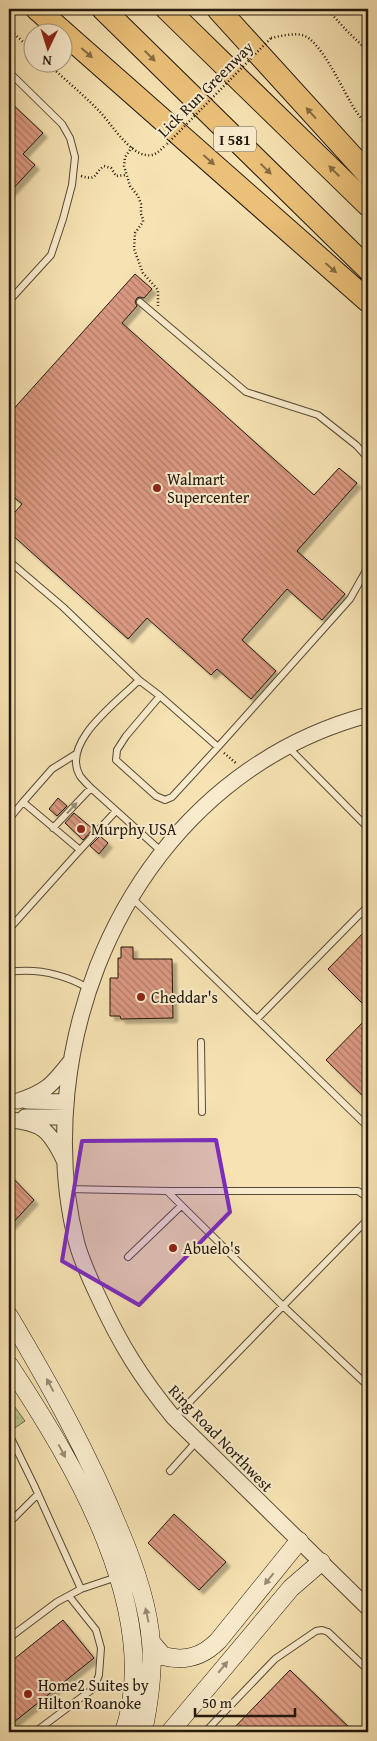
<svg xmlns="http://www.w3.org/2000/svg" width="377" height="1741" font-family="'Gentium Book Plus',serif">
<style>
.park{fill:url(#park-dots);stroke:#6e6e4d}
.building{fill:url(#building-back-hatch);stroke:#23180c;filter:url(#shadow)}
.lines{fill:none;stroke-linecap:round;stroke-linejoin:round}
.service-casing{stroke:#584a36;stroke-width:8}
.tertiary-casing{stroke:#584a36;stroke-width:17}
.secondary-casing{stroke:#23180c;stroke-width:19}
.motorway-casing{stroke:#23180c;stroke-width:24}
.path{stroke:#23180c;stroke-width:2.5;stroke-dasharray:1 2.5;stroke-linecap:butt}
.service{stroke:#f9eccd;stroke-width:6}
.tertiary{stroke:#f9eccd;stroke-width:15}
.secondary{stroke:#f9eccd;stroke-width:18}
.motorway{stroke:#ebc179;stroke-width:22}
.path-bridge{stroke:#23180c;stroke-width:2.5;stroke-dasharray:1 2.5;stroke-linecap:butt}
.oneway{fill:#876c42}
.oneway2{fill:#998d76}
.marked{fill:#7b2cbf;fill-opacity:0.2;stroke:#7b2cbf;stroke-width:4;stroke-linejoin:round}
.poi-dot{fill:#8f2418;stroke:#f9eccd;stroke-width:2}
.labels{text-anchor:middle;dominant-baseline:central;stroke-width:4;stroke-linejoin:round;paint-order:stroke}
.shield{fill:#f9eccd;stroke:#635846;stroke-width:1}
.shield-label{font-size:15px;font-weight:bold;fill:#23180c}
.street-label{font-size:16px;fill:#23180c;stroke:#f9eccd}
.poi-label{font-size:16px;fill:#23180c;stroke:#f9eccd;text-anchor:start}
</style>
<defs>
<pattern id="park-dots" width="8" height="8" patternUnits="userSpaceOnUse" patternTransform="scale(1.25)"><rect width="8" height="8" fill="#bac48e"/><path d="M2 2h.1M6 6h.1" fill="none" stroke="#a0a879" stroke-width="1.8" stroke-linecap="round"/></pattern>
<pattern id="building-back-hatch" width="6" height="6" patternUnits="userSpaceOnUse" patternTransform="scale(1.25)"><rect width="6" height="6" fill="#db9981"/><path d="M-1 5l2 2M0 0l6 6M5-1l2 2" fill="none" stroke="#b17c68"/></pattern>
<filter id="shadow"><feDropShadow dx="4.5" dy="4.5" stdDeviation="1" flood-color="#0004"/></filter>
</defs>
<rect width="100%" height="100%" fill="#f6e2b2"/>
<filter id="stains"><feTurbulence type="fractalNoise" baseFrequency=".004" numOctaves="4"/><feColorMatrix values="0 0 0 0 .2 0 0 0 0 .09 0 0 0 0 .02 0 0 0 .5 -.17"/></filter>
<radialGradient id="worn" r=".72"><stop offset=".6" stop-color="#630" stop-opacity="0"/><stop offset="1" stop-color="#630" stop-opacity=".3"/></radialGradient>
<!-- park -->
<path class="park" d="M9,1399l16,22 -16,11z"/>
<!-- building -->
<path class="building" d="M9,101l34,32 -20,21 12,11 -26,28z
M135,274l17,15 -8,9 -4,-1 -3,1 -2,4 2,4 -15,17 192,172 25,-27 18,15 -60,68 48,43 -23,26 -35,-31 -45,51 34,31 -25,28 -34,-30 -6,6 -64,-57 -19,21 -119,-107v-13l13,-15 -13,-11v-79z
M58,798l9,8 -10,10 -8,-7z
M74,813l19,16 -10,11 -18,-17z
M100,836l8,7 -9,11 -9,-8z
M368,928v81l-40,-40z
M121,947h12v12h39l1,59 -52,1 -1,-3h-10v-38h8v-20h3z
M368,1017v84l-42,-41z
M9,1174l25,26 -25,27z
M174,1514l52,48 -27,28 -51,-47z
M63,1620l31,38 -85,68v-63z
M290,1670l64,62h-124z"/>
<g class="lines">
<!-- service casing -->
<g class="service-casing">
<path id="service" d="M9,72l53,52 8,14 5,19 -3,28 -9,34 -12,36 -42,46
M140,302l106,90 72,23 38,30 12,13
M9,561l54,46 76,73c-20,21 -79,62 -59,96 3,4 7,8 11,12l71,64
M139,680l21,16 58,51 -46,50 -7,3 -9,-4 -40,-36 1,-10 9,-14 34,-40
M218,747l132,-148 18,-32
M288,747l80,81
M9,819l14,-17
M53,828l38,-40
M80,850l36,-39
M132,898l236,229
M9,929l71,-79 -57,-48 29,-33 24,-15
M9,972c29,-4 54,2 79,16
M257,1019l108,-110 3,-8
M201,1042l1,70
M67,1189l100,2h191l10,7
M167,1191l116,115 -108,111
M368,1219l-85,87 85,80
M128,1257l53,-51
M9,1434l25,51 47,104
M170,1471l27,-30
M9,1523l29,-29
M9,1638l48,-36 24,-13 36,-12
M35,1732l59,-44 5,-13 2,-27 -5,-18 -27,-34
M205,1732l70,-73 41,-28 6,-1 6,2 40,38"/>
</g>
<!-- tertiary casing -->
<g class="tertiary-casing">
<path id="tertiary" d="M368,715c-173,46 -283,204 -301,377 -5,50 -3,103 10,152 5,18 13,35 21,52 22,48 43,82 76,122l194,190
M18,1101c28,-9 34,-16 52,-39
M27,1101l39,1
M25,1117h40
M9,1120c33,2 41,11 55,40"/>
</g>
<!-- secondary casing -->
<g class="secondary-casing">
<path id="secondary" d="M9,1316c41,69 80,139 110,213 15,35 29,74 32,113 3,30 -2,61 -8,90
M9,1365c64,97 155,247 115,367
M151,1642l12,14c22,6 39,1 55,-15l81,-100
M170,1732l121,-144 30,-26"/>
</g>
<!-- motorway casing -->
<g class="motorway-casing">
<path id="motorway" d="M37,9l331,292
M103,9l265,260
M167,9l201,196
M218,9l150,165"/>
</g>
<!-- path -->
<path class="path" d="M327,9l21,23 20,19
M9,29l23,21
M271,38c10,-2 21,-5 31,-3 20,5 42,59 54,76 3,5 8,10 12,15
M46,62c18,17 38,33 55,51 11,12 28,40 45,42 9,2 14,-5 20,-10
M132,147l-7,10 -1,9 6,20 8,10 3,8v10l2,5v3l-8,11 -1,16 9,24 15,17v16
M81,176c17,5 12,-2 23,-10l7,2 5,8 10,-1
M224,753l13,11"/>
<!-- service -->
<use href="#service" class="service"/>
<!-- tertiary -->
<use href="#tertiary" class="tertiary"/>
<!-- secondary -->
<use href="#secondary" class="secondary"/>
<!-- motorway -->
<use href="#motorway" class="motorway"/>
<!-- path-bridge -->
<path class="path-bridge" d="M167,144l104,-106"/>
</g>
<!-- one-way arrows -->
<defs><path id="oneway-solid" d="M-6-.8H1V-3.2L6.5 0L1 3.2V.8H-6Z" transform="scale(1.25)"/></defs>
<g class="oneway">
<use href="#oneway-solid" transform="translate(87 53) rotate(41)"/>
<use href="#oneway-solid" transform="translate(150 56) rotate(45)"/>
<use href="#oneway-solid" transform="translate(311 113) rotate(-132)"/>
<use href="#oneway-solid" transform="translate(209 160) rotate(41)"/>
<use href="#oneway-solid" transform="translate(266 169) rotate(44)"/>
<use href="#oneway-solid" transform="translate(334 171) rotate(-135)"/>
<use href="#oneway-solid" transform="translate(331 268) rotate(41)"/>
</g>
<g class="oneway2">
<use href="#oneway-solid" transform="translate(72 808) rotate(-47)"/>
<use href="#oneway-solid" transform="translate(50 1385) rotate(-118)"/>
<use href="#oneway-solid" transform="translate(62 1451) rotate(62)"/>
<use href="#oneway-solid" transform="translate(269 1579) rotate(129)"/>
<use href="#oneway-solid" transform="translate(147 1615) rotate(-102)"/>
<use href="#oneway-solid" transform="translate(223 1667) rotate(-50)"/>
</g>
<!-- marked area -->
<path class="marked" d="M216,1140l14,72 -91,93 -77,-44 20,-120z"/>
<!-- markers -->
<g class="poi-dot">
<circle cx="157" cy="488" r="5"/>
<circle cx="81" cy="829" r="5"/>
<circle cx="141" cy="997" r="5"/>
<circle cx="173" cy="1248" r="5"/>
<circle cx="28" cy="1694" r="5"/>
</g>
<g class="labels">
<!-- shield labels -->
<rect class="shield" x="214" y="126.5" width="42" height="25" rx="4"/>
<g class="shield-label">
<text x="235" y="139">I 581</text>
</g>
<!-- street labels -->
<g class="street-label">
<text transform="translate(205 89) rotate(-45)">Lick Run Greenway</text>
<text transform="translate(221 1438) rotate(46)">Ring Road Northwest</text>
</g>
<!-- poi labels -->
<g class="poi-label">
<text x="167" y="479">Walmart<tspan x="167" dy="18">Supercenter</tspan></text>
<text x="91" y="829">Murphy USA</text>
<text x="151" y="997">Cheddar's</text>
<text x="183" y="1248">Abuelo's</text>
<text x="38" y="1685">Home2 Suites by<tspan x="38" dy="18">Hilton Roanoke</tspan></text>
</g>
</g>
<!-- margin -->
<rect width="377" height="1741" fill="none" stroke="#f6e2b2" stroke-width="30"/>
<rect x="10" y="10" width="357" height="1721" fill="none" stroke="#23180c" stroke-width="2.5"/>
<rect x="15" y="15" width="347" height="1711" fill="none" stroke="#23180c"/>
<!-- north arrow -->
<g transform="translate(48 48) rotate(184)"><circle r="24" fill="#f9eccd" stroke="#a39780"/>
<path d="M0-4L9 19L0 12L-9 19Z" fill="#8f2418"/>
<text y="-8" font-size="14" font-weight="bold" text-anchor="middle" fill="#23180c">N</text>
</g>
<!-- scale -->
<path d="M195 1708v8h100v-8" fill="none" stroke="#23180c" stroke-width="2.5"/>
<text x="202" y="1708" font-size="15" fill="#23180c" stroke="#f9eccd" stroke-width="4" paint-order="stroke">50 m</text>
<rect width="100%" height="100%" filter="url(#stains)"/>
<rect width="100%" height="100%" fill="url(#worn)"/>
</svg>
